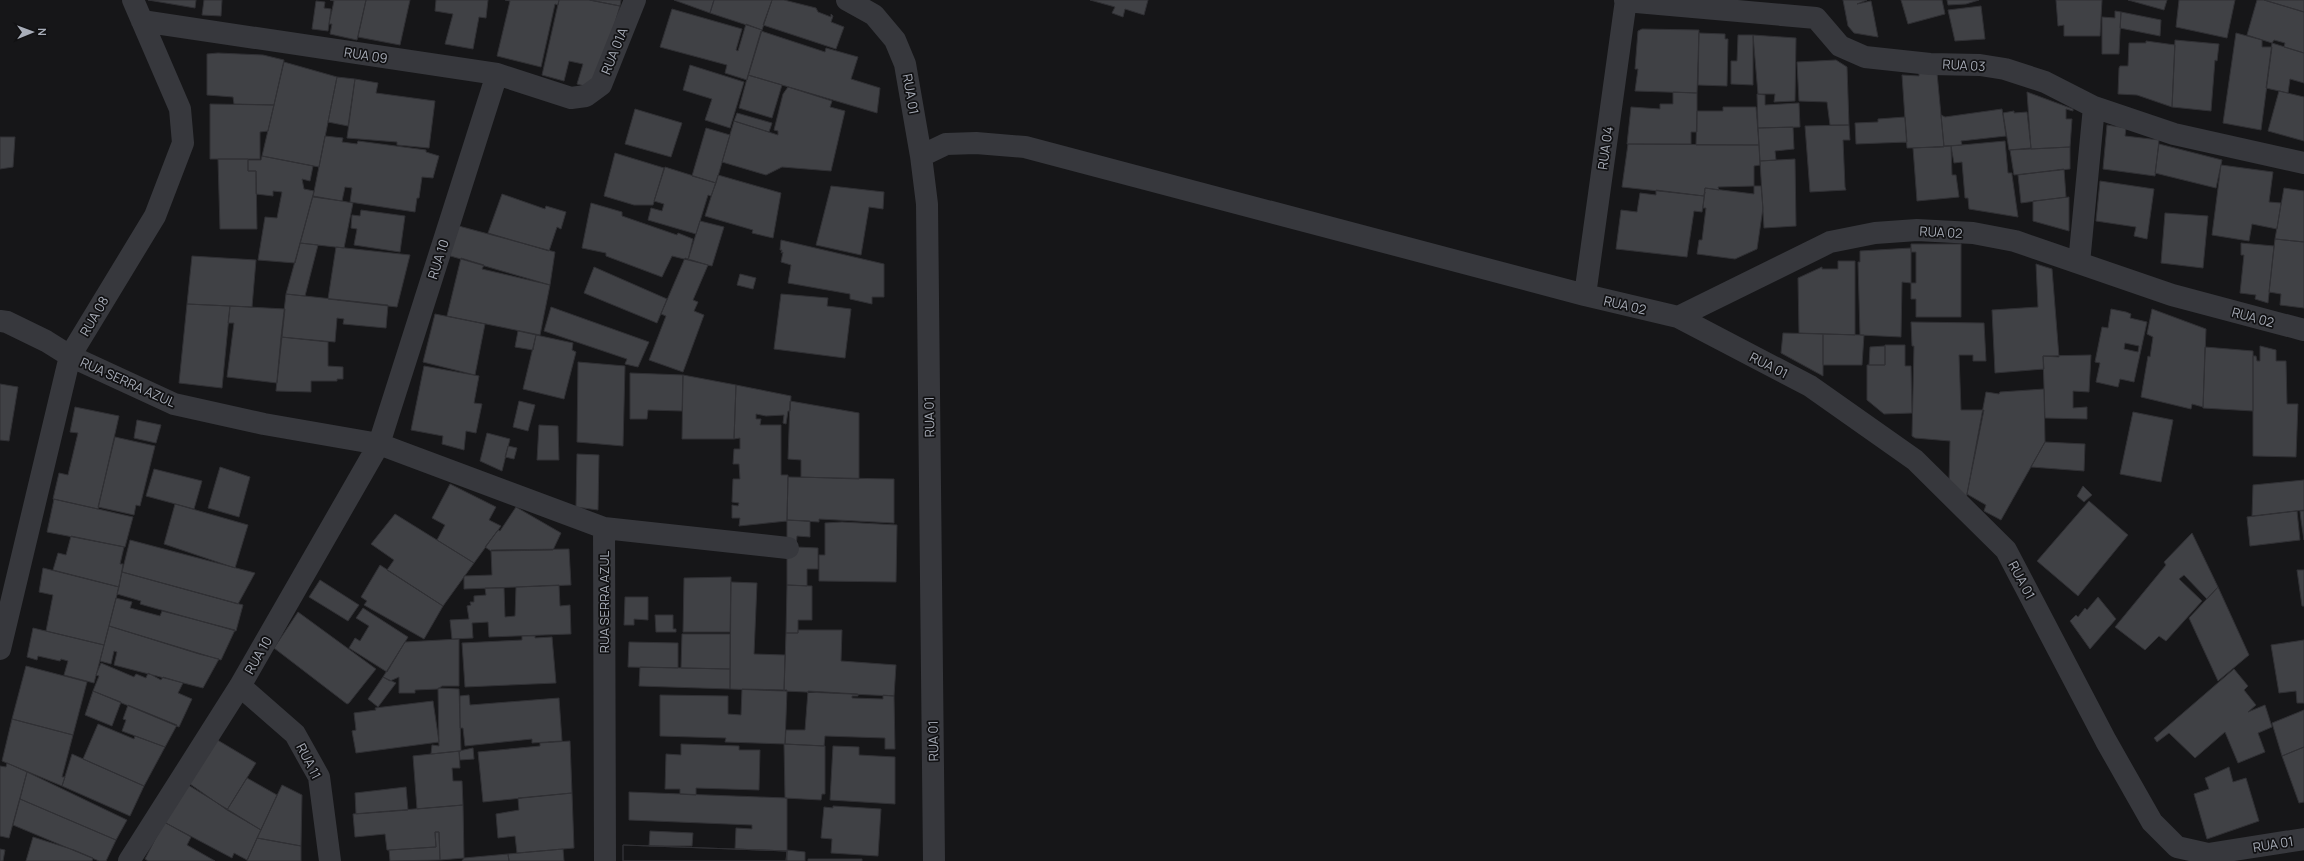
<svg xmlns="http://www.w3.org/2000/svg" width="2304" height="861" font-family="Manrope,sans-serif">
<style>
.building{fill:#404145;stroke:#303034;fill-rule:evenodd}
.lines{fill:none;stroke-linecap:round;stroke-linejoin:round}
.street{stroke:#37383d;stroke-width:22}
.labels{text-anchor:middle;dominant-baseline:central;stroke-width:3.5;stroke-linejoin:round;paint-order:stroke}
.street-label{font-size:13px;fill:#a8adb8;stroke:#111113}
</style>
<rect width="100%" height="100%" fill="#161618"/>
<!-- building -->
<path class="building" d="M148,0h48l-1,8z
M204,0h18l-1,16 -19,-1z
M330,0h36l-9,40 -27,-6 2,-10h-3l5,-23z
M366,0h44l-10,45 -42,-8z
M436,0h52l-2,18 -7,-1 -6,32 -28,-5 8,-30 -18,-3z
M505,0h54l-1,5 -3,-1 -14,63 -44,-11 13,-55z
M559,0h30l31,6 -25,83 -18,-5 6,-20 -14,-3 -5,20 -22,-6z
M590,0h31l-1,6z
M674,0h40l-4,13z
M714,0h58l-10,30 -52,-17z
M772,0h12l32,8 2,4 13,5v-3l2,2 -2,6 13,5 -8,22 -73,-24z
M1090,0h58l-4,15 -19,-6 -2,8 -11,-4 3,-6z
M1843,0h24l-10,4 14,-3 7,36 -24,-4 -6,-7z
M1901,0h41l3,14 -37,10z
M1947,0h32l-13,4 -18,1z
M2056,0h46l-2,36h-36v-11l-6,1z
M2128,0h39l-3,10z
M2179,0h56l-8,38 -51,-11z
M2257,0h7l40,12v41l-20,-6 1,-4 -11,-3 -2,3 -25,-8z
M2264,0h40v12z
M316,1l9,1 -1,6 7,1 -3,22 -16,-2z
M1981,6l4,33 -30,2 -7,-31z
M672,9l70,20 -6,21 2,1 8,-27 16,6 -15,50 -22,-7 2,-8 -67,-18z
M2115,11l6,1 -2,42h-17v-37l13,1z
M2121,12l40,8 -1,16 -40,-8z
M1642,29l57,1 -2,63 -62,-2 3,-22h-3l3,-38z
M761,31l64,21 1,-4 32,9 -7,22 29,9 -3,25 -129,-38z
M1699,33l26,1v5h3l-1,47 -29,-1z
M2236,33l26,7v7h10l-11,83 -38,-7z
M1738,35h15v50l-22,-1v-23h6z
M1753,35l43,3 -1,63 -21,1 1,-8h-17z
M2175,40l44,4 -2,17 -2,-1 -4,51 -39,-4z
M2146,41l29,4 -3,62 -35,-12 -19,-1 1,-26 1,-2h8l1,-23h17z
M2272,43l32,10v30l-14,-4 -2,14 -22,-5z
M218,53l45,2 21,5 -10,45 -40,-1 -1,-7 -26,-2v-41z
M1836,60l11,7 2,58h-19l-3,-23 -28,-1 -2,-39z
M284,62l53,15 -18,90 -57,-11z
M690,65l54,17 -14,46 -25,-8 7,-21 -29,-9z
M1919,72l18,1 7,74 -37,1 -5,-73 17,1z
M748,75l34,10 -10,33 -33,-10z
M337,77l18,2 -7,47 -20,-4z
M355,79l23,4 -2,10 59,8 -6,47 -32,-3v-3l-50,-4z
M788,87l44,14 -2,6 15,4 -14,60 -49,-4 -16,8 -44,-13 12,-41 44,14v-4l-4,-1 9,-36z
M2279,91l25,6v44l-36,-10z
M1673,92l24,1v39h-6v12h-64l4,-37 29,2v-5h13z
M2027,92l46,17v2l-7,-2v10h6l-2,28 -39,2z
M1757,94l8,1v10l34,-2 1,24 -42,1z
M210,104l64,1 -6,26 -8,1v27h-50z
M1723,107h33l3,38h-63l1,-34h26z
M635,109l47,14 -11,34 -46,-13z
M2002,109l4,27 -45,5 1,4 -18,1 -3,-31 4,2z
M2014,111v2l13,-1 4,36 -22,2 -6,-37z
M737,113l35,10 -3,9 -35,-11z
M1905,117l2,25 -51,2 -1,-21 23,-1v-3z
M1849,125l1,15h-7l2,47 1,3 -36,2 -5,-66z
M2107,125l19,3 -1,8 34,4 -4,36 -52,-7z
M1793,127l1,22 -19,2 1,9 -16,1 -2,-33z
M706,128l24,7 -14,48 -24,-7z
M325,136l18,2 -1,4 15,2 1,-3 68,9v2l13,4 -6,22 -11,-1 -3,21h-2l-2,14 -65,-10 2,-14 -7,-1 -3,14 -29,-4z
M0,137h15l-2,30 -13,2z
M2005,141l3,32h4v2l6,42 -49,-8 -1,-11h-3l-3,-36 -8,1 -3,-17z
M1628,144l131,1 1,20 -6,1v20l-36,1 1,3 -14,-2 -1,8 -82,-9z
M2159,144l63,16 -6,28 -61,-15z
M1951,146l1,29h4l3,22 -42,4 -4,-53z
M2070,147v22l-56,6 -4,-25z
M615,153l49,15 -11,37h-19l-30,-9z
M262,156l51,10 -3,15 -8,-2 2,10 10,2 -19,72 -37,-3 7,-43 12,1 5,-26 -9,-1v5l-17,-2v-23h-8v-11h13z
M218,159h30v12h8l1,58h-37z
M1795,159l1,67 -32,2 -4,-67z
M2221,165l52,7 -4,30 12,1 -4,26 -25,-5 -3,17 -37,-6z
M665,167l51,16 -5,13 -3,-1 -12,39 -48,-14 3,-12 11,3 2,-7 -10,-3z
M2064,169l2,28 -45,6 -3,-28z
M718,175l63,18 -8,45 -21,-5 1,-3 -48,-14z
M2100,181l54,8 -7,50 -13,-3 2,-9 -40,-6z
M831,186l53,6 -1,17 -14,-2 -8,48 -45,-10z
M1754,186h7l2,22 -6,41 -22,10 -38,-5 2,-14h3l4,-32h-3l2,-20 49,6z
M2284,188l20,3v51l-29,-3z
M1656,190l48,6 1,-4 -3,20 -8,-1 -7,46 -71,-8 5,-39 16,2 3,-19 16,2z
M502,194l43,15 1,-3 20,6 -5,17 -4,-2 -8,24 -61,-18z
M313,196l40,7 -9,45 -44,-5z
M2069,197v34l-36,-10v-20z
M591,203l31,9v4l55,19 1,-2 15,6 -5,21 -16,-4 -10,21 -56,-21v-3l-24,-5z
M361,210l44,6 -5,36 -46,-7 3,-16 -6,-1 1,-13 8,1z
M2165,213l43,3 -5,52 -42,-5z
M700,221l24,6 -12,39 -24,-6z
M455,225l100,27 -5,33 -103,-30z
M2275,239l29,3v66l-24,-3 1,-11 -12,-2z
M781,240l103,24v33h-12v7l-22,-5v-5l-62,-11 3,-18 -10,-3 2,-10 -2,1 1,-3h-2z
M300,243l18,2 -13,51 -19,-2z
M2241,243l33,3 -6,57 -13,-4 1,-4 -16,-2 4,-38h-3z
M1911,244h50v73h-45v-18h-5v-16h5v-31h-5z
M336,247l74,8 -13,52 -69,-8z
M1911,248v35l-9,-1 -1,55 -41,-2 -2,-73h2v-11z
M192,256l64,4 -4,47 -65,-3z
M461,258l23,7 -2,4 68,16 -10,50 -93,-19z
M685,258l23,7 -15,35 5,2 -4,9 10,4 -21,57 -34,-12 17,-44 -5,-2z
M1838,261h17v74l-56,-2 -1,-55 24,-11v2h16z
M2036,264l16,5 7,88 -16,-1 1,13 -49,4 -3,-63 46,-3z
M594,267l73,32 -10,24 -73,-30z
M740,274l16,4 -3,11 -16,-4z
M286,294l102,11 -2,23 -43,-4 1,-5 -7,-1 -2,24 -54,-5z
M781,294l47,4 -1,8 24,3 -6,49 -71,-9z
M187,304l43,2 -8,82 -43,-5z
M230,306l55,3 -8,74 -50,-6 7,-54h-6z
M551,307l98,35 -11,25 -13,-3 2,-5 -83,-28z
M2111,309l15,3 5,2 -1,4 17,4 -13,60 -14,-3 -2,8 -22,-5 4,-19 -5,-1 7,-35 6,1zM2125,343l14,3 -1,6 -14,-3z
M2152,309l54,20 -3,78 -11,-3 -1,5 -50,-12 7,-41 2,1 3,-20 -6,-3z
M435,314l50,10 -10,51 -52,-13z
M1911,322l73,1 2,38h-13v-6h-14l2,55h23l-18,89 -17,-15 1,-43 -35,-3 -3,-2 2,-90h-2z
M518,331l18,4 -3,15 -18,-3z
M1783,333l40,1v42l-42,-23z
M1823,334l41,1 -2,30h-39z
M536,335l37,8 -1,7 4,2 -12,47 -41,-10z
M281,337l47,5v24l15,1v12h-6v2h-26v11l-35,-1z
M1885,345h20v21h6l1,47 -28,1 -17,-14v-35h18z
M1885,346v19h-16l1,-18z
M2260,346l16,4v11h10l1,43h11l-2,53 -43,-1v-100h3l1,5h3z
M2205,347l48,4v60l-50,-3z
M2091,355l-2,37 -16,-1v17l14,-1v12l-42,-1 -2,-62z
M578,362l47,4 -2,80 -46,-4z
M424,366l55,10 -5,27 8,1 -6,29 -10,-2 -2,19 -22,-6 1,-8 -32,-6z
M630,373l53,2 -1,36 -34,-1 -1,9h-17z
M683,375l53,10 -2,54h-52z
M0,384l18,3 -9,54 -9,-1z
M736,385l55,11 -1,15h-2l-2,13 -3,-1 1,-8 -18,1 -10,-2v5h5l-1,6h21v50h7l-1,46 -48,5 1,-8h-8v-13l6,1 1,-3 -7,-1 1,-23h7l-1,-15h-6l1,-15h6v-11l-6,1z
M2044,389l1,53 -44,78 -17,-9 2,-6 -19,-11 19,-102 13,2 1,-2z
M519,401l16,4 -7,26 -15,-4z
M790,401l69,12v66l-58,-2v-17l-13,-1z
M75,407l44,9 -21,93 -45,-10 6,-26 9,2 10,-42 -8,-1z
M2133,412l40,8 -12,62 -41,-8z
M137,420l24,5 -5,18 -22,-5z
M539,425l19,1 1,34h-22z
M487,433l23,6 -8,32 -22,-10z
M115,437l40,9 -15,60 -4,-1 -2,10 -36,-8z
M2045,442l40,2 -1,27 -53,-4z
M508,446l9,2 -3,11 -9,-2z
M577,454l22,1 -1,55 -22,-3z
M220,467l30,10 -11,40 -31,-9z
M154,469l48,12 -8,28 -48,-13z
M788,477l106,2v44l-75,-4v3l-32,-2z
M2304,480v30l-52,6 1,-31z
M450,484l46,23 -7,13 12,6 -27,37 -37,-23 8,-15 -13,-7z
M2083,486l9,9 -8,7 -7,-6z
M54,499l79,18 -8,30 -78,-15z
M2089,501l39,34 -50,61 -41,-35z
M175,504l73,21 -13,43 -71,-24z
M516,507l45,26 -8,17 -62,1 -6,-4 13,-17 2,1z
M2297,511l3,29 -50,6 -3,-29z
M2300,511h4v29l-3,-20z
M395,514l79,49 -31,43 -56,-36 7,-10 -23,-16z
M787,520l23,1v16l-13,-1 -1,11 22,1v21h-11v17l-20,-1z
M842,522l55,3 -1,57 -77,-1v-26h6v-32z
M2192,533l26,54 -11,12 -23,-24 -5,4 23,22 -36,40 -7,-5 -14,14 -30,-23 51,-62 -2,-3z
M71,536l53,11 -4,17h3l-4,23 -66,-17 5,-17 8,2z
M130,540l125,33 -17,31 -116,-32z
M569,549l2,36 -107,4v-13l28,-1 -1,-25z
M380,565l63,41 -19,33 -60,-34 3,-4 -6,-4z
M43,568l76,19 -15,58 -58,-14 7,-36 -14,-3z
M2297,570h7v36h-2z
M122,572l121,33 -7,26 -96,-27 1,-3 -24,-7z
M731,577l-1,55h-47l1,-54z
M320,580l39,25 -11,16 -39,-24z
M731,582l26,1 -3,71 31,1 -1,36 -54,-2z
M559,585l1,21 10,-1 1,29 -82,3 -1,-15 -16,1 1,15 -21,1 -2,-19 19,-1 -2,-13 4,-1 -1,-3h4v-6l12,-1 -1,-7h19l1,29 10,-1 1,-29z
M787,585l25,1v34h-14v13h-12z
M2218,587l31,68 -31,26 -29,-63z
M625,597h23v23l-14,-1v6h-10z
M2098,597l18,22 -26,30 -20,-28 6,-6 2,2 7,-9 2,2z
M116,598l16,4 -2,6 30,8 2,-5 73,19 -14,30 -112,-34z
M363,608l45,29 -21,35 -38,-24 6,-10 5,3 9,-15 -13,-8z
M298,612l78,57 -27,34 -2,1 -73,-56z
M655,615h18v14h3v3h-20z
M109,626l90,28 20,5 -16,29 -89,-23 3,-13 -3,-1 -3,13 -11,-3z
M33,628l71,17 -10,38 -30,-8 4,-14 -7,-2 -1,2 -22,-5 -1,4 -10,-3z
M798,630h44l-1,31 55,4 -2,31 -110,-5 2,-58h12z
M682,634h48v35l-49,-1z
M522,636h13v2l17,-1 4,46 -91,4 -3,-44 60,-3z
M459,639v47h-17l-4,3 -23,1v3h-16v-16l-9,4 -7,-4 22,-35z
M2304,640v63h-7l-1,-12 -17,2 -8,-48z
M629,642l49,1v25l-50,-1z
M101,663l33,14 2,-3 10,4 2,-5 13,7 2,-3 20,6 -5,10 14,6 -13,28 -86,-36 6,-15 -3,-1z
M26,666l61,16 -14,53 -61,-16z
M640,667l90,2v20l-91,-3z
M2234,669l14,17 -4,4 12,15 -8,7 17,-7 7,22 -14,6 7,19 -27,11 -13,-31 -30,26 -26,-25 -12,9 -3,-4z
M383,677l13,6 -18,24 -10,-8z
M438,688l21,1 2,62 -30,3 1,-9 7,1z
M742,689l45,1 -2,54 -60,-2 1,-4 -66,-2v-41l68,1v18l13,1z
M93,691l28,11 -9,24 -27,-11z
M808,691l50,3v2h-6v2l31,1v-4l11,1 1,53h-10v-11l-60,-2 -1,10 -39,-2 1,-14h19z
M469,695l1,10 89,-7 3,43 -30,2v-4l-67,7 -2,-18h-3v-32z
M433,701l6,41 -83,11 -4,-22 4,-1 -2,-17 22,-3 -1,-2z
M128,705l49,20 -12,22 -43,-16 4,-11 -3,-1z
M2304,710v37l-22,9 -10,-33z
M12,719l61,16 -11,42h3l-3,9 -60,-25z
M98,724l36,15 1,-3 30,11 -21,39 -61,-27z
M209,735l47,28 -29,47 -37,-26z
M570,741l2,52 -89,9 -5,-50 62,-6v-3z
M681,744l58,2v4h21l-1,40 -63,-2v7h-2l-14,-1v-5h-15l1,-35 15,1z
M784,744l41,2v48h-3l-1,6 -36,-2z
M833,746l26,1v8l36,2v47l-65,-4z
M2304,747v55l-5,1 -17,-47z
M473,748l1,11 -14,1 -1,-9z
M459,751l1,17h-8l1,13h9l1,24 -46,4 -4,-53z
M72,754l72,32 -14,30 -68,-30z
M7,763l20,9 -18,66 -9,-2v-70l6,1z
M2229,767l4,15 13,-4 13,43 -52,18 -13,-45 15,-5 -4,-11z
M27,772l100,48 -11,20 -96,-41z
M247,778l30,17 -16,35 -34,-20z
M185,783l76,47 -14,30 -13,-7 -2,5 -68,-36z
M282,785l20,10 -1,51 -44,-8z
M406,787l2,23 -52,4 -1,-21z
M629,792l158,6v53l-52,-2 1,-21 16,1v-4l-123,-5z
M572,793l2,55 -57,5 -2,-17 -17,2 -2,-24 23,-4 -1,-12z
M20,799l96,41 -10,21h-7l-86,-36z
M463,805l1,53 -24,2 -1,-28h-4l1,15 -47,3h-2l-2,-16 -30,3 -2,-23z
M833,806l48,3 -3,47 -47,-3 1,-14 -11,-1 3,-31 9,1z
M164,822l27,15 -4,8 28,16h-67l-3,-2z
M650,831l43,2 -1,13h-43z
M435,832h4l1,28 -50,1 -1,-11 47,-3z
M33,837l41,13 19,8 -1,3h-66z
M257,838l44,8v15h-54z
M623,845l164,6 -1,10h-163z
M623,845l164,6v10h-164z
M0,849l5,1 -2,11h-3z
M563,849l1,12h-55l-1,-7z
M787,850l18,2v9h-19z
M508,854l1,7h-47l2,-3z
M808,859h54v2h-54z"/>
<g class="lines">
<!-- street -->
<path class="street" d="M847,0l27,15 21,25 10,24 16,92 6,48 7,657
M1625,1l191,17 24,28 25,11 65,7 50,1 25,4 40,13 49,25 80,27 130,29
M142,21l355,53 74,24 15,-2 15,-11 34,-85
M921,156l25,-12 30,-1 49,4 560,148 93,22 132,69 105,74 91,90 100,191 46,81 25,25 31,7 96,-15
M2079,263l15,-156
M1585,295l41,-295
M1678,317l152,-75 45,-9 42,-3 56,3 42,8 157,54 132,35
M0,321l7,1 39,19 24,15 104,48 90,20 115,20 225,84 184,20
M604,528l1,333
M0,649l70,-293 85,-140 28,-73 -3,-34 -47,-109
M240,686l55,48 24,43 11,84
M129,861l111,-175 139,-242 118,-370"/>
</g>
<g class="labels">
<!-- street labels -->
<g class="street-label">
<text transform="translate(614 51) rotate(-68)">RUA 01A</text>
<text transform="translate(366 55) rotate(9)">RUA 09</text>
<text transform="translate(1964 65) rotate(3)">RUA 03</text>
<text transform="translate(911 94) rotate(80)">RUA 01</text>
<text transform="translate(1605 148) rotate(-82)">RUA 04</text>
<text transform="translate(1941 232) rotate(3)">RUA 02</text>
<text transform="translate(438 259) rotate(-72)">RUA 10</text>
<text transform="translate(1625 305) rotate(13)">RUA 02</text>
<text transform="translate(94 316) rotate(-60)">RUA 08</text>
<text transform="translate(2253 317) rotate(15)">RUA 02</text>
<text transform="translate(1769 365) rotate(27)">RUA 01</text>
<text transform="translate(128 382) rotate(24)">RUA SERRA AZUL</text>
<text transform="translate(929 417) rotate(-91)">RUA 01</text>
<text transform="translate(2022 580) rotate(62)">RUA 01</text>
<text transform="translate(604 602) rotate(-90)">RUA SERRA AZUL</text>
<text transform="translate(258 655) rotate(-60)">RUA 10</text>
<text transform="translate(933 741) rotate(-91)">RUA 01</text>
<text transform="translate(309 761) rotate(63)">RUA 11</text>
<text transform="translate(2273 844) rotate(-9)">RUA 01</text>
</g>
</g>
<!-- north arrow -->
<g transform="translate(32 32) rotate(89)" stroke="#111113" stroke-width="3" paint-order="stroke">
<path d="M0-3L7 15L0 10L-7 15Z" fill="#a8adb8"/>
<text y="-6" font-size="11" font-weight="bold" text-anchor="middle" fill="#a8adb8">N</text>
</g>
</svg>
